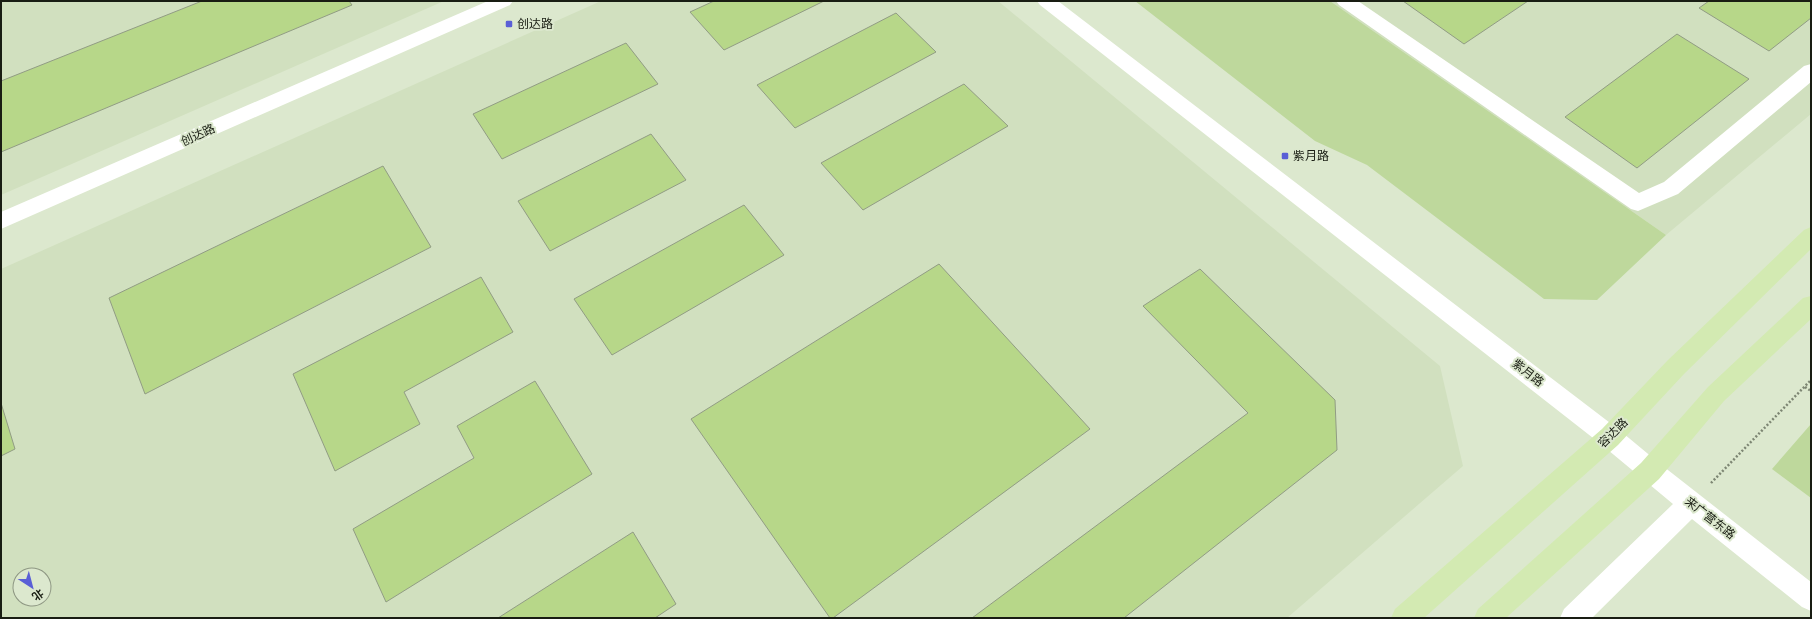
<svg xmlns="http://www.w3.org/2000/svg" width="1812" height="619" font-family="'Varela Round','Noto Sans SC',sans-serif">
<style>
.built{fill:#d1e0bf;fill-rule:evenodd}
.green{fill:#bed89c}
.building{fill:#b7d789;stroke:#919c84}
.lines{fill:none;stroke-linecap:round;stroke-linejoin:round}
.path{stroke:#7d8673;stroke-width:2.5;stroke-dasharray:2 2;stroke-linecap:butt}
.minor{fill:#fff;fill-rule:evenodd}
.major{fill:#d3eab2;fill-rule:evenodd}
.poi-dot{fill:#5a5fd6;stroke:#dce8ce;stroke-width:1.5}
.labels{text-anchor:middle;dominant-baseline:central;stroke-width:4;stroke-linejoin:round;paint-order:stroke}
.poi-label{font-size:12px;fill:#191d13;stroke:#dce8ce;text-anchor:start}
.street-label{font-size:12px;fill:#191d13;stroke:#dce8ce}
</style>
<rect width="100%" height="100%" fill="#dce8ce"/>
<!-- built -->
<path class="built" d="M1,1h443l-443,194z
M601,1h397l442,365 23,100 -176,152h-1286v-349zM20,575h24v24h-24z
M1330,1h481v113l-145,121z"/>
<!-- green -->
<path class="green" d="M1135,1h195l336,234 -69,65 -53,-1 -177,-134 -52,-24z
M1811,424v74l-39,-29z"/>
<!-- building -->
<path class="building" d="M202,1h147l3,4 -351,147v-71z
M714,1h110l-100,49 -34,-38z
M1403,1h125l-64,43z
M1709,1h102v17l-42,33 -70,-43z
M896,13l40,39 -141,76 -38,-43z
M1677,34l72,45 -112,89 -72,-51z
M626,43l32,41 -156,75 -29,-45z
M964,84l44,42 -145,84 -42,-47z
M651,134l35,46 -136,71 -32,-50z
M383,166l48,81 -286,147 -36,-96z
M744,205l40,50 -172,100 -38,-56z
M939,264l151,165 -257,189h-3l-139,-199z
M1200,269l135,131 2,50 -213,168h-152l276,-205 -105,-107z
M481,277l32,55 -109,60 16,32 -85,47 -42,-97z
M535,381l57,93 -206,128 -33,-73 121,-71 -17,-32z
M1,403l14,46 -14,7z
M633,532l43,72 -21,14h-157z"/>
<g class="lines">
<!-- path -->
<path class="path" d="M1805,387l6,4
M1711,483l100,-103"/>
<!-- minor -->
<path class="minor" d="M488,1h25l-3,4 -509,224v-17z
M1037,1h21l560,428 41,34 152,119v29l-9,-4 -110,-88 -100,99h-32l4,-9 109,-105 -71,-59 -562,-440z
M1336,1h22l281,192 25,-11 140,-116 7,-2v18l-133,112 -40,17 -7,-2 -292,-204z"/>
<!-- major -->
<path class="major" d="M1811,227v22l-127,125 -66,71 -194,173h-33l4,-9 207,-180 66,-69 136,-130z
M1811,296v23l-87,82 -65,78 -153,139h-32l4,-9 163,-146 67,-76 95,-89z"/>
</g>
<!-- markers -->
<g class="poi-dot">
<rect x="505" y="20" width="8" height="8" rx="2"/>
<rect x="1281" y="152" width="8" height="8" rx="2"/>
</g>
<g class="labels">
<!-- poi labels -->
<g class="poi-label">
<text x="517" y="24">创达路</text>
<text x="1293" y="156">紫月路</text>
</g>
<!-- street labels -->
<g class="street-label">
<text transform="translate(198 135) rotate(-24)">创达路</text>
<text transform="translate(1528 373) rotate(38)">紫月路</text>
<text transform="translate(1613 433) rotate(-45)">容达路</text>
<text transform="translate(1710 518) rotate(38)">来广营东路</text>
</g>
</g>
<!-- border -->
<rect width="1812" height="619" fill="none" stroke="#191d13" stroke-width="4"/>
<!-- north arrow -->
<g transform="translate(32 587) rotate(144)"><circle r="19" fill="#dce8ce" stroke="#8e9783"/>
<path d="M0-3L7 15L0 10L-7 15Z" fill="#5a5fd6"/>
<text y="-6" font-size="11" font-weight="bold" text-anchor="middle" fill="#191d13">北</text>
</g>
</svg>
